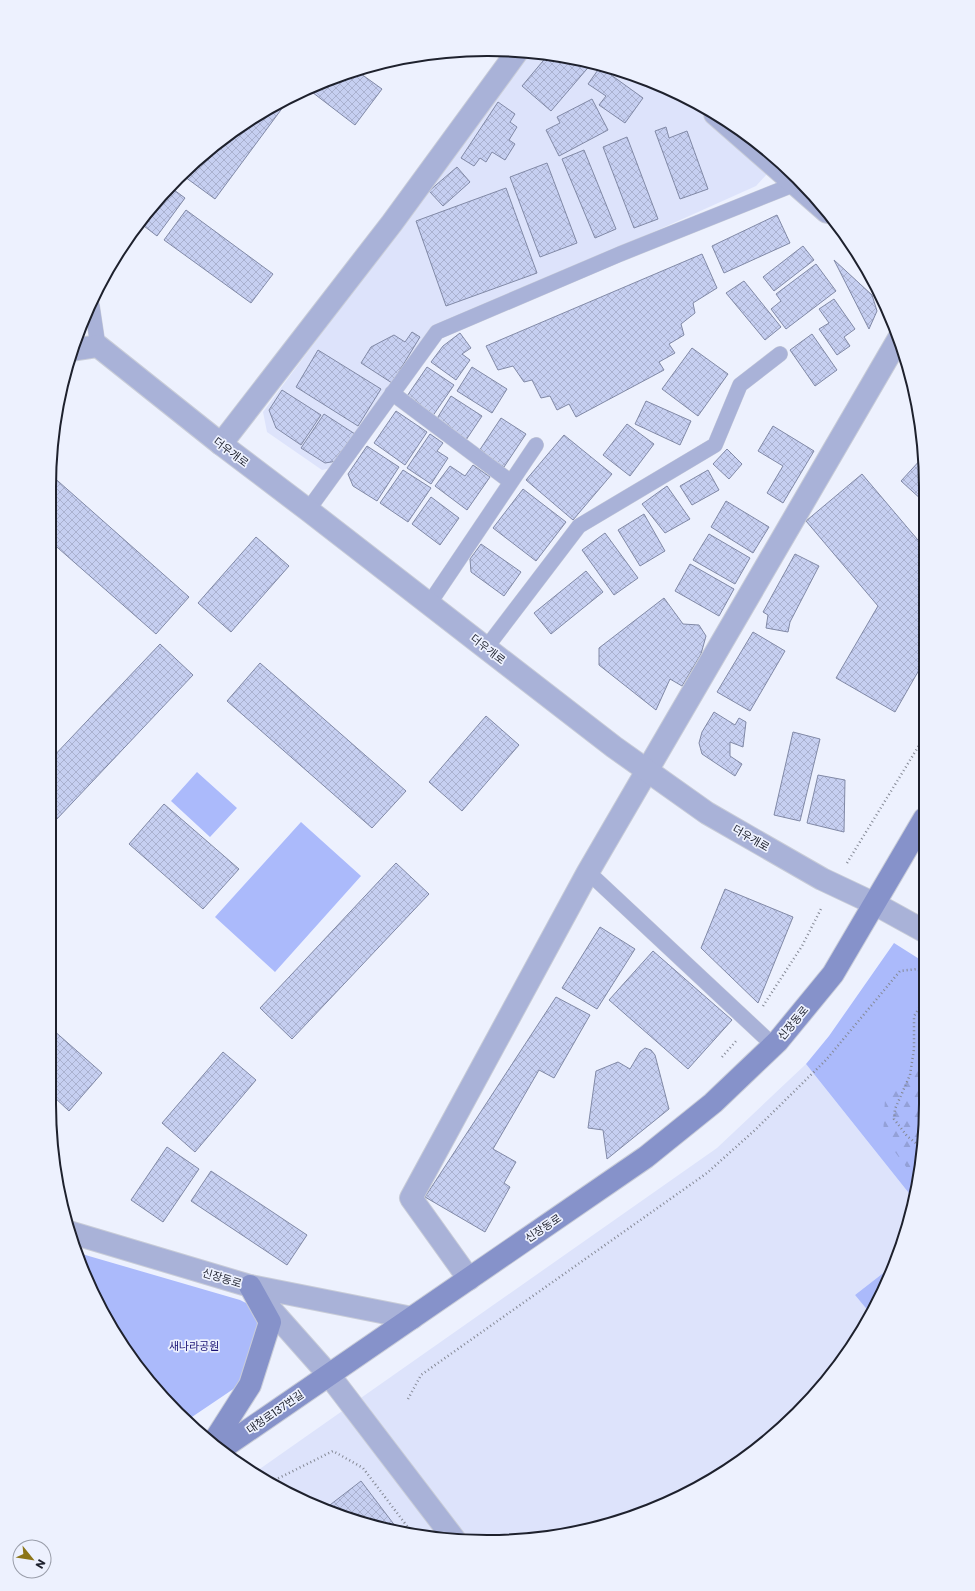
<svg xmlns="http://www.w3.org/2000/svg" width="975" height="1591" font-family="Poppins,'Noto Sans KR',sans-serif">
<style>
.built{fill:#dde3fb}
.green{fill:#abbafb}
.forest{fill:url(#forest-firs)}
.building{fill:url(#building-cross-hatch);stroke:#8189a6}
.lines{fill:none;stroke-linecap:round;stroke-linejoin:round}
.service-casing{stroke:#c8ccd8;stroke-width:16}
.minor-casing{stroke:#c8ccd8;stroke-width:24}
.tertiary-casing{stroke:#c8ccd8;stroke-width:24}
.secondary-casing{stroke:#c8ccd8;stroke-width:24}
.path{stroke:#848894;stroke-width:2.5;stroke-dasharray:1 3;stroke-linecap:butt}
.service{stroke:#a9b2d8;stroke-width:15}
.minor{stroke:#a9b2d8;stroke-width:22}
.tertiary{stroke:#a9b2d8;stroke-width:22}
.secondary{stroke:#8692ca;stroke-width:22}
.labels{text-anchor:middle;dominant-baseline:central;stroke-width:3.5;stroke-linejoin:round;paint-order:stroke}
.street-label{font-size:11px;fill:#1e212d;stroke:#edf1fe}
.park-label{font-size:11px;fill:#1b1474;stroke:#edf1fe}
.rim{fill:none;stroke:#1e212d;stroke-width:2}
</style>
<defs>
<pattern id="forest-firs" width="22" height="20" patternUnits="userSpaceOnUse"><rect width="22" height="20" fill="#abbafb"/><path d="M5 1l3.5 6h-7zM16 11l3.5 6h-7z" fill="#93a0d7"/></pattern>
<pattern id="building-cross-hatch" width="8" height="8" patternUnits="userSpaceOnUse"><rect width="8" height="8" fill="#c6cff1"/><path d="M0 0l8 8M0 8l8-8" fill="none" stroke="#aab1cf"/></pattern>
</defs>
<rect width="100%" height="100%" fill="#edf1fe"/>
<!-- built -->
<path class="built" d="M530,53l43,4 83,25 44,24 58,52 9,16 -11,12 -321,144 -95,136 -18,4 -55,-38 -4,-20z
M806,1064l106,133 -9,48 -12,22 -36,28 14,17 -17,35 -54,66 -44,39 -72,45 -54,22 -83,19 -58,4 -57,-4 -83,-19 -93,-46 463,-325z"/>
<!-- green -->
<path class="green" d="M197,772l40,36 -27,29 -39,-36z
M301,822l60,54 -86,96 -60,-55z
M894,943l30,19 1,170 -13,65 -106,-133 23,-28z
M75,1252l165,48 18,9 5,60 -77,52 -8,-7 -39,-44 -45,-72z
M891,1267l-22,45 -14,-17z"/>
<!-- forest -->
<path class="forest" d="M925,1040v92l-9,48 -33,-44 2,-38 31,-37 4,-7z"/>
<!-- building -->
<path class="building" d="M548,55l25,2 19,6 -41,48 -29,-25z
M600,67l43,31 -18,25 -26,-18 7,-9 -18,-12z
M357,71l25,18 -27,36 -47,-36 12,-7z
M289,99l-74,100 -30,-22 11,-15 48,-39z
M592,99l16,31 -49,26 -13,-26 14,-7 -3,-6z
M498,102l17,12 -5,8 7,5 -8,13 6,4 -10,16 -13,-8 -6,10 -6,-4 -6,8 -13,-8z
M666,127l3,11 18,-7 21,58 -28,10 -25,-68z
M627,137l31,82 -24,9 -31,-81z
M584,150l32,79 -21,9 -33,-79z
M547,163l30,80 -37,14 -30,-80z
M457,167l13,15 -27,24 -14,-15z
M170,187l15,11 -28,38 -17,-13z
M506,188l31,85 -91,33 -30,-85z
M186,210l87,64 -22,29 -87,-63z
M777,215l13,28 -66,30 -12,-27z
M803,246l11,14 -40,31 -11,-14z
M702,254l15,34 -24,15 2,10 -14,11 3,11 -15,9 6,9 -16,9 5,8 -88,47 -7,-13 -12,6 -7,-14 -9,2 -9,-18 -8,2 -11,-16 -15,4 -12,-24z
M834,260l38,35 5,16 -8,18z
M816,264l20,27 -50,38 -15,-20 10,-8 -5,-7z
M744,281l37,46 -16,13 -39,-47z
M834,299l21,30 -11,8 6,9 -13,9 -18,-26 10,-6 -10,-14z
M412,332l8,5 -28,46 -31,-20 10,-16 23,-12 11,7z
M460,333l11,15 -9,6 8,6 -14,20 -25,-18 12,-16z
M812,334l25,36 -22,16 -25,-36z
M692,348l36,26 -30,42 -36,-27z
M318,350l63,39 -23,37 -62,-39z
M427,367l27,18 -22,32 -27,-18z
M472,367l35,22 -15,24 -35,-22z
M282,390l39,25 -20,30 -25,-17 -7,-18z
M451,396l31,20 -16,24 -30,-20z
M646,401l45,20 -11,24 -45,-21z
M396,411l31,21 -22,33 -31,-22z
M324,414l31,20 -18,27 -12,2 -24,-15z
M501,418l25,16 -22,33 -25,-16z
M627,424l27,20 -24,32 -27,-21z
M773,426l41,25 -31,52 -16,-10 16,-27 -25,-15z
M430,434l13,9 -6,8 11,7 -17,26 -24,-16z
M564,435l48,39 -39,46 -47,-40z
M367,446l32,21 -22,34 -24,-15 -5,-12z
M727,449l15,15 -13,15 -16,-15z
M922,458l1,43 -22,-20z
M473,465l17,12 -23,33 -32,-24 15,-20 15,10z
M403,470l28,18 -23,34 -28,-19z
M708,470l11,20 -27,15 -12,-19z
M50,474l139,123 -33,37 -106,-93z
M862,474l61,72v117l-28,49 -59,-34 42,-72 -72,-85z
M667,486l23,33 -25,14 -23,-29z
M523,489l43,33 -30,39 -43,-33z
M431,497l28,21 -19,27 -28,-21z
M726,501l43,26 -16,26 -42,-26z
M644,514l21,37 -25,15 -22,-36z
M605,533l33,45 -24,17 -32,-45z
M709,534l41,24 -15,26 -42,-24z
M256,537l33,29 -58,66 -33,-29z
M481,544l40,28 -17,24 -33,-24 -1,-13z
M795,554l24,12 -29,56 -2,10 -22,-4 2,-13 -5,-3z
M690,564l44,25 -15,27 -44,-25z
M586,571l17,21 -52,42 -17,-21z
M664,598l19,26 16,1 7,11 -5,18 -19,32 -12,-7 -14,31 -57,-45v-17z
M753,632l32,19 -35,60 -33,-19z
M160,644l33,31 -137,145 -5,-5v-56z
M260,663l146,128 -34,37 -145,-127z
M714,712l21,13 4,-7 7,4 -3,25 -13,-5v14l12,8 -7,12 -33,-22 -3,-11 3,-11z
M486,716l33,29 -57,66 -33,-29z
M793,732l27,7 -20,82 -26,-6z
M818,775l27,5 -1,52 -37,-9z
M164,804l75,65 -36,40 -74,-65z
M396,863l33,31 -137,145 -32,-31z
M725,889l68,28 -35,86 -57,-55z
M600,927l35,22 -38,60 -35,-21z
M653,951l79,69 -44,49 -79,-69z
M556,997l34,18 -36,63 -15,-8 -46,79 23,13 -12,21 6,4 -25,45 -60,-35z
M52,1029l50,44 -33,38 -16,-15z
M645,1048l6,2 4,5 14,54 -62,50 -4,-29 -15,-2 8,-57 22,-9 12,7 10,-17z
M223,1052l33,28 -61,72 -33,-29z
M167,1147l32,22 -36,53 -32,-22z
M211,1171l96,64 -20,30 -96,-64z
M361,1481l38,50 -52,-12 -21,-11z"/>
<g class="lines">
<!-- service casing -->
<g class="service-casing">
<path id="service" d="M92,306l6,40
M392,393l119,89
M308,510l129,-178 183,-78 175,-70
M429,604l107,-159
M486,648l93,-122 136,-81 25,-60 40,-31
M588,872l185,173"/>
</g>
<!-- minor casing -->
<g class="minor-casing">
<path id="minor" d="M715,114l112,98
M221,444l171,-221 125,-171
M469,1279l-58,-81 177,-326 311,-534"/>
</g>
<!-- tertiary casing -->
<g class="tertiary-casing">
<path id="tertiary" d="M72,350l26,-4 123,98 87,66 178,138 128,99 93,66 115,66 53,25 49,27
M69,1232l181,54 79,89 126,165
M250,1286l162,32"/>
</g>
<!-- secondary casing -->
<g class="secondary-casing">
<path id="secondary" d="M213,1443l37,-58 20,-63 -20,-36
M221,1449l425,-292 67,-54 65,-62 55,-67 91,-155"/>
</g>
<!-- path -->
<path class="path" d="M847,863l76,-124
M763,1006l39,-60 20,-39
M722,1057l15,-17
M922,1148l-15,-12 -13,-17 1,-10 15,-34 4,-26v-33l11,-17
M408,1399l13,-24 286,-202 48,-43 71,-70 74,-89 17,-2 7,5
M271,1482l62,-31 30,17 50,66"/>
<!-- service -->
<use href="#service" class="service"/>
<!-- minor -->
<use href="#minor" class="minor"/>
<!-- tertiary -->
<use href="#tertiary" class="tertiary"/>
<!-- secondary -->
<use href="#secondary" class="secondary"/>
</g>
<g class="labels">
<!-- street labels -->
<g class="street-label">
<text transform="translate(231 452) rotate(37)">더우개로</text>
<text transform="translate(488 649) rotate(38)">더우개로</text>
<text transform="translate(751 838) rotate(30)">더우개로</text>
<text transform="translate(793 1023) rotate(-50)">신장동로</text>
<text transform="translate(543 1228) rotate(-34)">신장동로</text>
<text transform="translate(222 1278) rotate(17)">신장동로</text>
<text transform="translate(275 1412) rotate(-35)">대청로137번길</text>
</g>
<!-- park labels -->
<g class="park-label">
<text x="194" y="1346">새나라공원</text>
</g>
</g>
<!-- crop -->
<path d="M0 0H975V1591H0ZM487 56H488A431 431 0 0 1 919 487V1104A431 431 0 0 1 488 1535H487A431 431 0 0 1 56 1104V487A431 431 0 0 1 487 56Z" fill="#edf1fe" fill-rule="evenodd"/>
<path class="rim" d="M487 56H488A431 431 0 0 1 919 487V1104A431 431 0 0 1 488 1535H487A431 431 0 0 1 56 1104V487A431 431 0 0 1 487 56Z"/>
<!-- north arrow -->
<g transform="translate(32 1559) rotate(120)"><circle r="19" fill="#edf1fe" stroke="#9a9eaa"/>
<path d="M0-3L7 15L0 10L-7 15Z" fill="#8c7519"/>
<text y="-6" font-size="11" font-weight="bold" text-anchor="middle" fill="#1e212d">N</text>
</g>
</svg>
